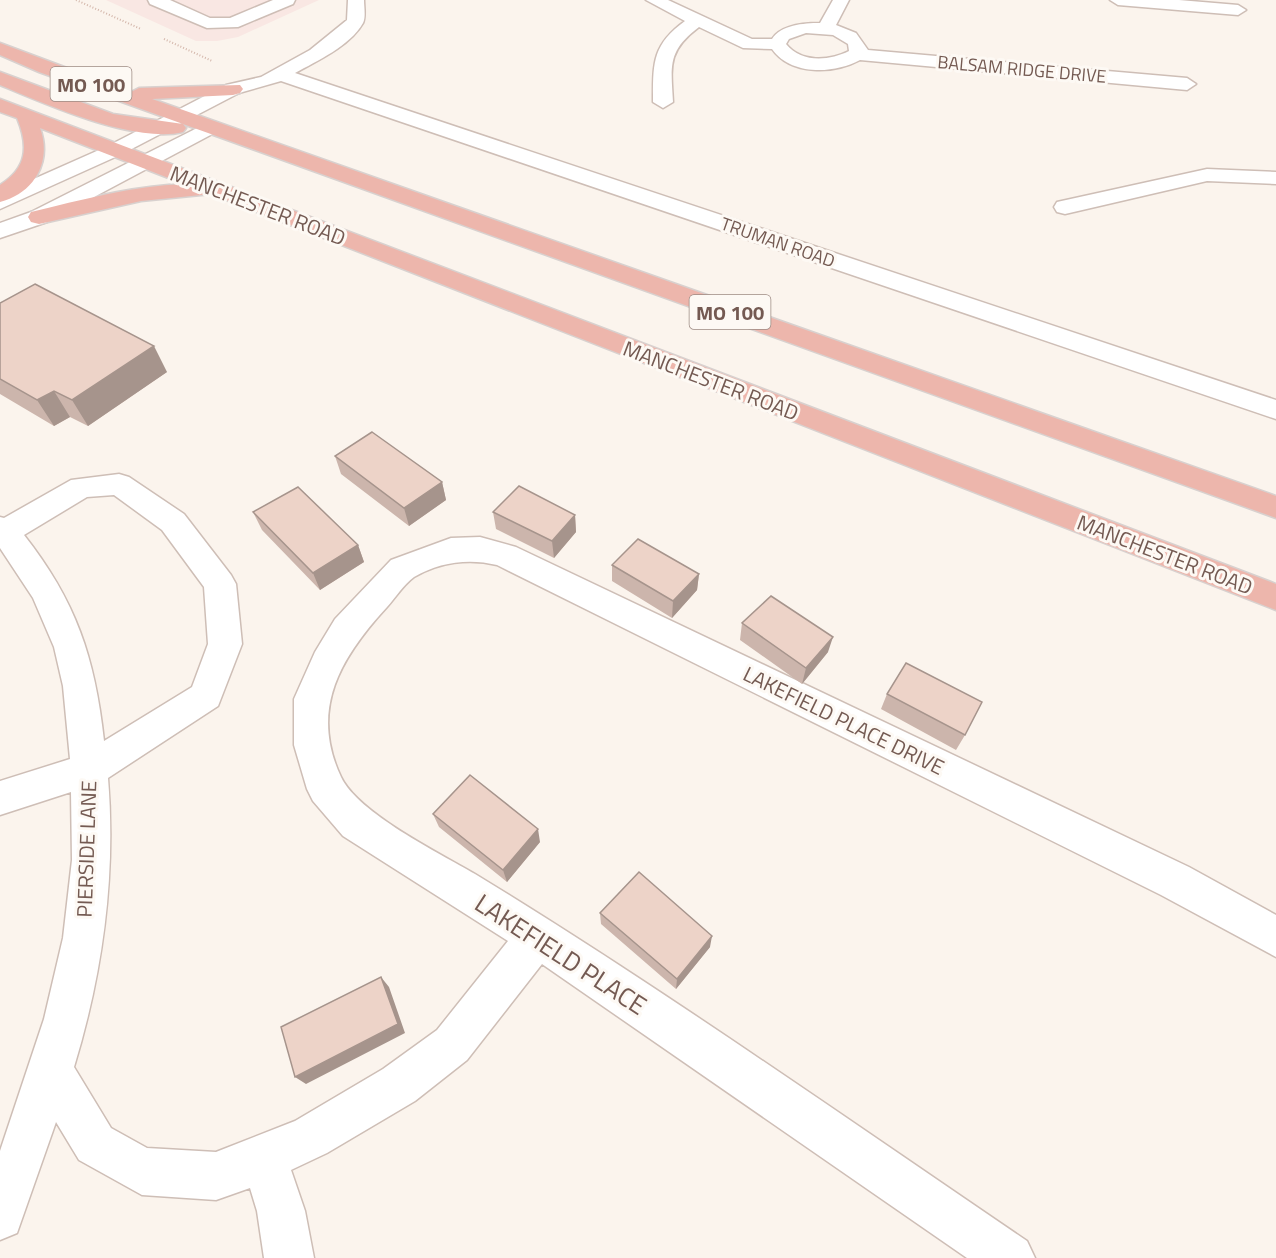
<svg xmlns="http://www.w3.org/2000/svg" width="1276" height="1258" font-family="'Titillium Web',sans-serif">
<style>
.commercial{fill:#f9e7e3}
.lines{fill:none;stroke-linecap:round;stroke-linejoin:round}
.minor-casing{stroke:#cebeb6;stroke-width:3}
.highway-casing{stroke:#d8d1cf;stroke-width:3}
.path{stroke:#d3b6aa;stroke-width:2;stroke-dasharray:1 2;stroke-linecap:butt}
.minor{fill:#fff;fill-rule:evenodd}
.highway{fill:#edb6ac;fill-rule:evenodd}
.wall{fill:#ccb5ac}
.shaded-wall{fill:#a6948c}
.building{fill:#edd3c8;stroke:#a6948c;stroke-width:1.5}
.labels{text-anchor:middle;dominant-baseline:central;stroke-width:6;stroke-linejoin:round;paint-order:stroke}
.far-street-label{font-size:18px;fill:#745a52;stroke:#fdf9f4}
.shield{fill:#fdf9f4;stroke:#9d8a83;stroke-width:1.5}
.shield-label{font-size:20px;font-weight:bold;fill:#745a52}
.street-label{font-size:21px;fill:#745a52;stroke:#fdf9f4}
.near-street-label{font-size:26px;fill:#745a52;stroke:#fdf9f4}
</style>
<rect width="100%" height="100%" fill="#fbf4ed"/>
<!-- commercial -->
<path class="commercial" d="M106,0h213l-81,37 -21,4h-21z"/>
<g class="lines">
<!-- minor casing -->
<g class="minor-casing">
<path id="minor" d="M148,0h22l40,18h20l43,-18h22l-2,4 -55,23 -31,1 -57,-24z
M348,0h16c0,7 2,17 -1,23 -13,23 -46,38 -68,50l981,327v19l-995,-338 -42,12 -117,61 -122,55v-15l108,-48 118,-61 35,-8 49,-27 37,-30z
M646,0h22l84,39h20c9,-14 31,-16 48,-16l13,-23h16l-13,25 20,8 12,17 319,28 9,6 -9,6 -327,-30c-26,14 -69,16 -88,-11l-29,-1 -44,-21c-32,24 -28,39 -26,75l-10,6 -10,-6c0,-39 -1,-57 32,-81zM806,33l27,2 15,9 1,7c-20,10 -48,12 -63,-7l3,-5z
M1110,0h69l59,5 8,5 -8,5 -120,-10z
M211,121l7,2 3,4 -3,4 -171,91 -47,16v-15l31,-11z
M1207,169l69,3v12l-69,-3 -142,33 -8,-2 -3,-5 3,-5z
M119,474l10,3 55,37 47,61 5,9 6,60 -24,62 -110,72c8,99 -5,194 -34,289l37,61 36,20 69,4 79,-31 88,-52 54,-39 71,-89 -165,-105 -30,-35 -6,-12 -13,-44v-46l21,-47 20,-33 56,-59 60,-22 29,-1 36,10 673,320 87,48v42l-115,-62 -664,-330c-28,-7 -58,-3 -83,12 -10,7 -19,21 -27,30 -46,50 -78,102 -46,170 17,36 98,76 134,97 188,115 369,243 552,367l8,17h-68l-425,-294 -75,96 -52,41 -88,52 -36,17 14,41 9,47h-50l-7,-47 -7,-23 -34,12 -74,-5 -63,-35 -23,-38 -39,111 -17,7v-89l44,-132 19,-81 9,-78 -1,-68 -71,23v-34l70,-22 -7,-73 -9,-39 -21,-49 -33,-50v-31l4,1 67,-38zM114,495l48,35 42,57 4,57 -16,43 -88,54c-9,-83 -28,-140 -80,-206l63,-38z"/>
</g>
<!-- highway casing -->
<g class="highway-casing">
<path id="highway" d="M0,43l131,49 8,-4 101,-3 3,4 -3,4 -7,2 -81,4 1124,397v22l-1093,-394 3,4 -3,4c-48,12 -138,-28 -183,-47v-13l113,42 70,10 -144,-52 -39,-17z
M0,99l1276,485v26l-1065,-416 -70,7 -102,23 -8,-2 -3,-5 3,-5c50,-12 101,-26 153,-28l-144,-56c12,33 -5,65 -40,74v-17c27,-17 29,-38 17,-67l-17,-6z"/>
</g>
<!-- path -->
<path class="path" d="M76,0l65,29
M164,39l48,22"/>
<!-- minor -->
<use href="#minor" class="minor"/>
<!-- highway -->
<use href="#highway" class="highway"/>
</g>
<!-- wall -->
<path class="wall" d="M0,303l167,69 -79,54 -18,-9 -16,9 -54,-32z
M335,456l107,26 4,18 -37,26 -68,-52z
M253,512l105,33 6,17 -44,28 -58,-60z
M493,512l82,3 1,17 -22,26 -58,-29z
M612,565l87,9 -2,16 -25,28 -60,-37z
M742,623l86,29 -26,32 -62,-44z
M887,694l78,41 -9,15 -75,-41z
M433,814l107,28 -33,40 -68,-55z
M600,913l110,34 -34,42 -75,-65z"/>
<!-- shaded-wall -->
<path class="shaded-wall" d="M154,346l13,26 -79,54 -16,-26z
M54,391l16,26 -16,9 -17,-26z
M442,482l4,18 -37,26 -5,-18z
M575,515l1,17 -22,26 -2,-17z
M358,545l6,17 -44,28 -7,-17z
M699,574l-2,16 -25,28 1,-17z
M833,637l-5,15 -26,32 4,-16z
M538,829l2,13 -33,40 -4,-12z
M712,936l-2,11 -34,42 1,-10z
M381,977l8,10 16,46 -99,51 -11,-7z"/>
<!-- building -->
<path class="building" d="M35,284l119,62 -82,54 -18,-9 -17,9 -37,-21v-76z
M372,432l70,50 -38,26 -69,-52z
M519,486l56,29 -23,26 -59,-29z
M298,487l60,58 -45,28 -60,-61z
M638,539l61,35 -26,27 -61,-36z
M771,596l62,41 -27,31 -64,-45z
M906,663l76,39 -17,33 -78,-41z
M470,775l68,54 -35,41 -70,-56z
M639,872l73,64 -35,43 -77,-66z
M381,977l17,47 -103,53 -14,-50z"/>
<g class="labels">
<!-- far-street labels -->
<g class="far-street-label">
<text transform="translate(1022 69) rotate(5)">BALSAM RIDGE DRIVE</text>
<text transform="translate(778 242) rotate(19)">TRUMAN ROAD</text>
</g>
<!-- shield labels -->
<g class="shield">
<rect x="50.5" y="67" width="81" height="34" rx="4.5"/>
<rect x="689.5" y="295" width="81" height="34" rx="4.5"/>
</g>
<g class="shield-label">
<text x="91" y="84">MO 100</text>
<text x="730" y="312">MO 100</text>
</g>
<!-- street labels -->
<g class="street-label">
<text transform="translate(258 205) rotate(21)">MANCHESTER ROAD</text>
<text transform="translate(711 380) rotate(21)">MANCHESTER ROAD</text>
<text transform="translate(1165 554) rotate(21)">MANCHESTER ROAD</text>
<text transform="translate(844 720) rotate(26)">LAKEFIELD PLACE DRIVE</text>
<text transform="translate(86 849) rotate(-88)">PIERSIDE LANE</text>
</g>
<!-- near-street labels -->
<g class="near-street-label">
<text transform="translate(561 954) rotate(33)">LAKEFIELD PLACE</text>
</g>
</g>
</svg>
